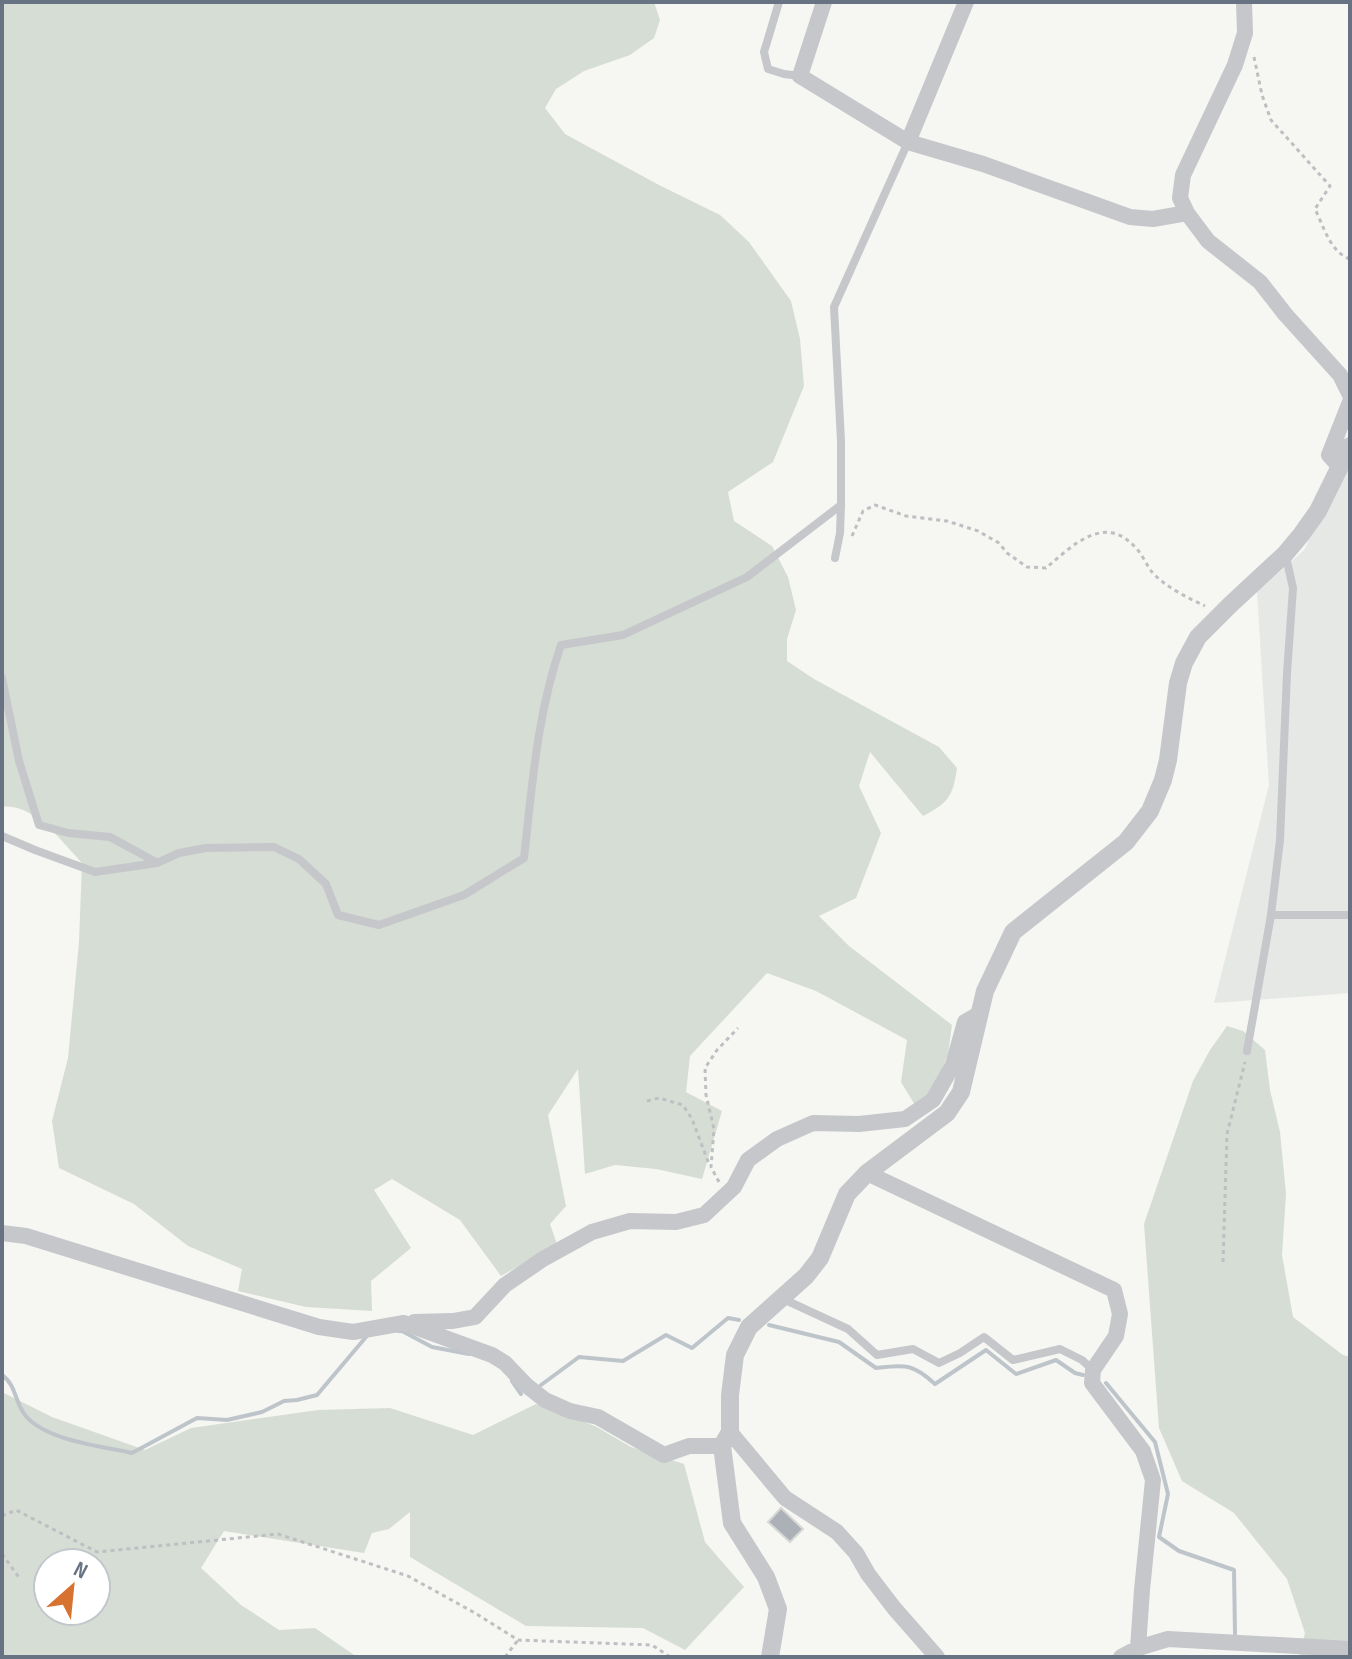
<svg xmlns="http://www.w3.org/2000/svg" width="1352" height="1659" font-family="'Sofia Sans Condensed',sans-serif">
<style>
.built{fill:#e6e8e6}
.green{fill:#d6ddd4;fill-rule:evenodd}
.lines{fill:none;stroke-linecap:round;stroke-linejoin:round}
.stream{stroke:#bec5ca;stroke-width:4}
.building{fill:#abb1b7;stroke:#d7d8d6;stroke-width:2}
.path{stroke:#bebfc2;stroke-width:3;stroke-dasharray:4 4;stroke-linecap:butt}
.service{stroke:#c5c7cb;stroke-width:8}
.minor{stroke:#c5c7cb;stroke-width:16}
.tertiary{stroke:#c5c7cb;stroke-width:18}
</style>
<rect width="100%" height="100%" fill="#f6f6f3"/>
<!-- built -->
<path class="built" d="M1350,461v532l-136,10 55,-218 -12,-193 47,-42z"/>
<!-- green -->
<path class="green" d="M2,2h652l6,18 -6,18 -24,17 -46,16 -28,18 -11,19 20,26 94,51 61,30 29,27 42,59 9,38 4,47 -31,76 -45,30 6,29 38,25 16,31 8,33 -9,29v22l27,18 125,68 18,21c-4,29 -9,35 -34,48l-53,-64 -11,34 22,47 -25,65 -37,18 30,30 103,79 -4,29 -13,35 -20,16 -14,-23 6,-42 -91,-49 -49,-18 -77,83 -4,36 36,19 -20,68 -46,-10 -41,-4 -30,9 -7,-105 -30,46 18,91 -16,18 7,20 -56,32 -41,-56 -68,-41 -18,11 37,58 -40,33 1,30 -66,-4 -68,-16 4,-22 -54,-23 -54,-42 -75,-36 -7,-47 16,-63 11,-116 3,-79c-19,-20 -49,-61 -80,-56z
M1227,1026l16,5 22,19 5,40 10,42 6,62 -4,61 11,62 50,38 7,2v300h-51l6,-24 -18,-54 -53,-66 -52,-32 -23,-53 -15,-204 49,-143 17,-31z
M2,1392l50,25 93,33 46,-22 127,-18 72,-2 83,27 63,-31 59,22 36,21 53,17 21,78 39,45 -59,63 -42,-22 -117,-2 -116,-69v-45l-21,17 -17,4 -8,20 -140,-22 -23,37 40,37 38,25 36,-2 42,29h-355zM48,1563h48v48h-48z"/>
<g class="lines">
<!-- stream -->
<path class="stream" d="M769,1325l70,17 37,26c29,-3 36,-5 59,16l51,-34 30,24 40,-14 19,13 8,2
M398,1331h4l30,16 37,7
M2,1375c13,9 13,25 21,37 17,28 79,34 109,41l65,-35 30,2 35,-8 22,-11 13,-1 20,-5 49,-58
M512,1381l9,13
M1106,1383l49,59 13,52 -9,43 20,14 55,19 1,64
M541,1385l38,-28 44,4 43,-26 26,13 36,-30 11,2"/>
</g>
<!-- building -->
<path class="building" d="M781,1508l22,21 -13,13 -22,-20z"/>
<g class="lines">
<!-- path -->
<path class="path" d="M1254,57l8,38 9,25 59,66 -15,23c9,18 15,43 35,50
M852,536l11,-25 12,-6 31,11 41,5 31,10 21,12 8,10 20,14 19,1c26,-22 58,-55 89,-21 7,7 11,17 17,25 12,14 36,26 53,34
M647,1101l12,-3 24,7 9,14 17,45
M719,1182l-8,-15 3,-38 -8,-34 -1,-27 12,-18 21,-22
M1223,1262l4,-128 18,-72
M2,1516l14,-6 81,42 181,-18 130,42 67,37 43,27 134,5 18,12
M2,1554l18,25
M505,1657l13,-17"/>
<!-- service -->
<path class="service" d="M779,2l-15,50 4,17 16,5 16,2
M1286,557l7,31 -6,85 -7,167 -9,75h79
M835,558l5,-25 1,-28v-64l-7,-134 74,-165
M2,678l17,83 20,64 29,8 42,4 46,25
M2,836l33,14 60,22 62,-9 22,-10 27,-5 68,-1 25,12 27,25 12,31 41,10 85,-30 60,-37c8,-71 13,-144 37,-213l62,-10 124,-58 94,-72
M1247,1051l24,-136
M781,1298l67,31 29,26 36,-6 26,14 21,-10 24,-16 29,23 47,-11 22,11 11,10"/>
<!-- minor -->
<path class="minor" d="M824,2l-24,74 108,66 75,22 147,53 23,2 34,-6
M1244,2l1,31 -10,32 -52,110 -3,23 7,15 21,28 52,41 25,32 55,61 10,20
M908,142l58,-140
M1340,467l-11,-12 21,-53
M867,1173l247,117 6,24 -4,22 -23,34 -1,13 51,68 10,29 -11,110 -4,58
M2,1233l24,3 293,91 34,5 51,-9 88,32 13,8 21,22 19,15 25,11 28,6 66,38 25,-9h33
M414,1322l39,-1 22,-4 30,-32 38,-26 49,-27 38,-11 46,1 28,-7 30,-28 14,-27 29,-21 36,-16 46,1 46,-5 28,-19 20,-35 12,-43 14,-8
M730,1432l55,66 52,34 19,21 12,21 26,34 43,49
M1121,1657l17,-9 30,-9 182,10"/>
<!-- tertiary -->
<path class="tertiary" d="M770,1657l8,-48 -12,-32 -34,-54 -10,-77 8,-14v-37l5,-40 14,-28 57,-51 14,-18 27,-64 20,-21 80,-60 14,-21 24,-101 28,-59 113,-90 24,-31 13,-31 5,-20 10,-77 6,-20 14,-26 32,-32 55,-51 16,-19 17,-24 32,-65"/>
</g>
<!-- border -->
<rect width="1352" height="1659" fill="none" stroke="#677282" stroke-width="8"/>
<!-- north arrow -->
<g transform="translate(72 1587) rotate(27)"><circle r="38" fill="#ffffff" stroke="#c2c7cd" stroke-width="2"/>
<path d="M0-6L14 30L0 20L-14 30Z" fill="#d87231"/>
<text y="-12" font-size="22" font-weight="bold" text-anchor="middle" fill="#677282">N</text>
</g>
</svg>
